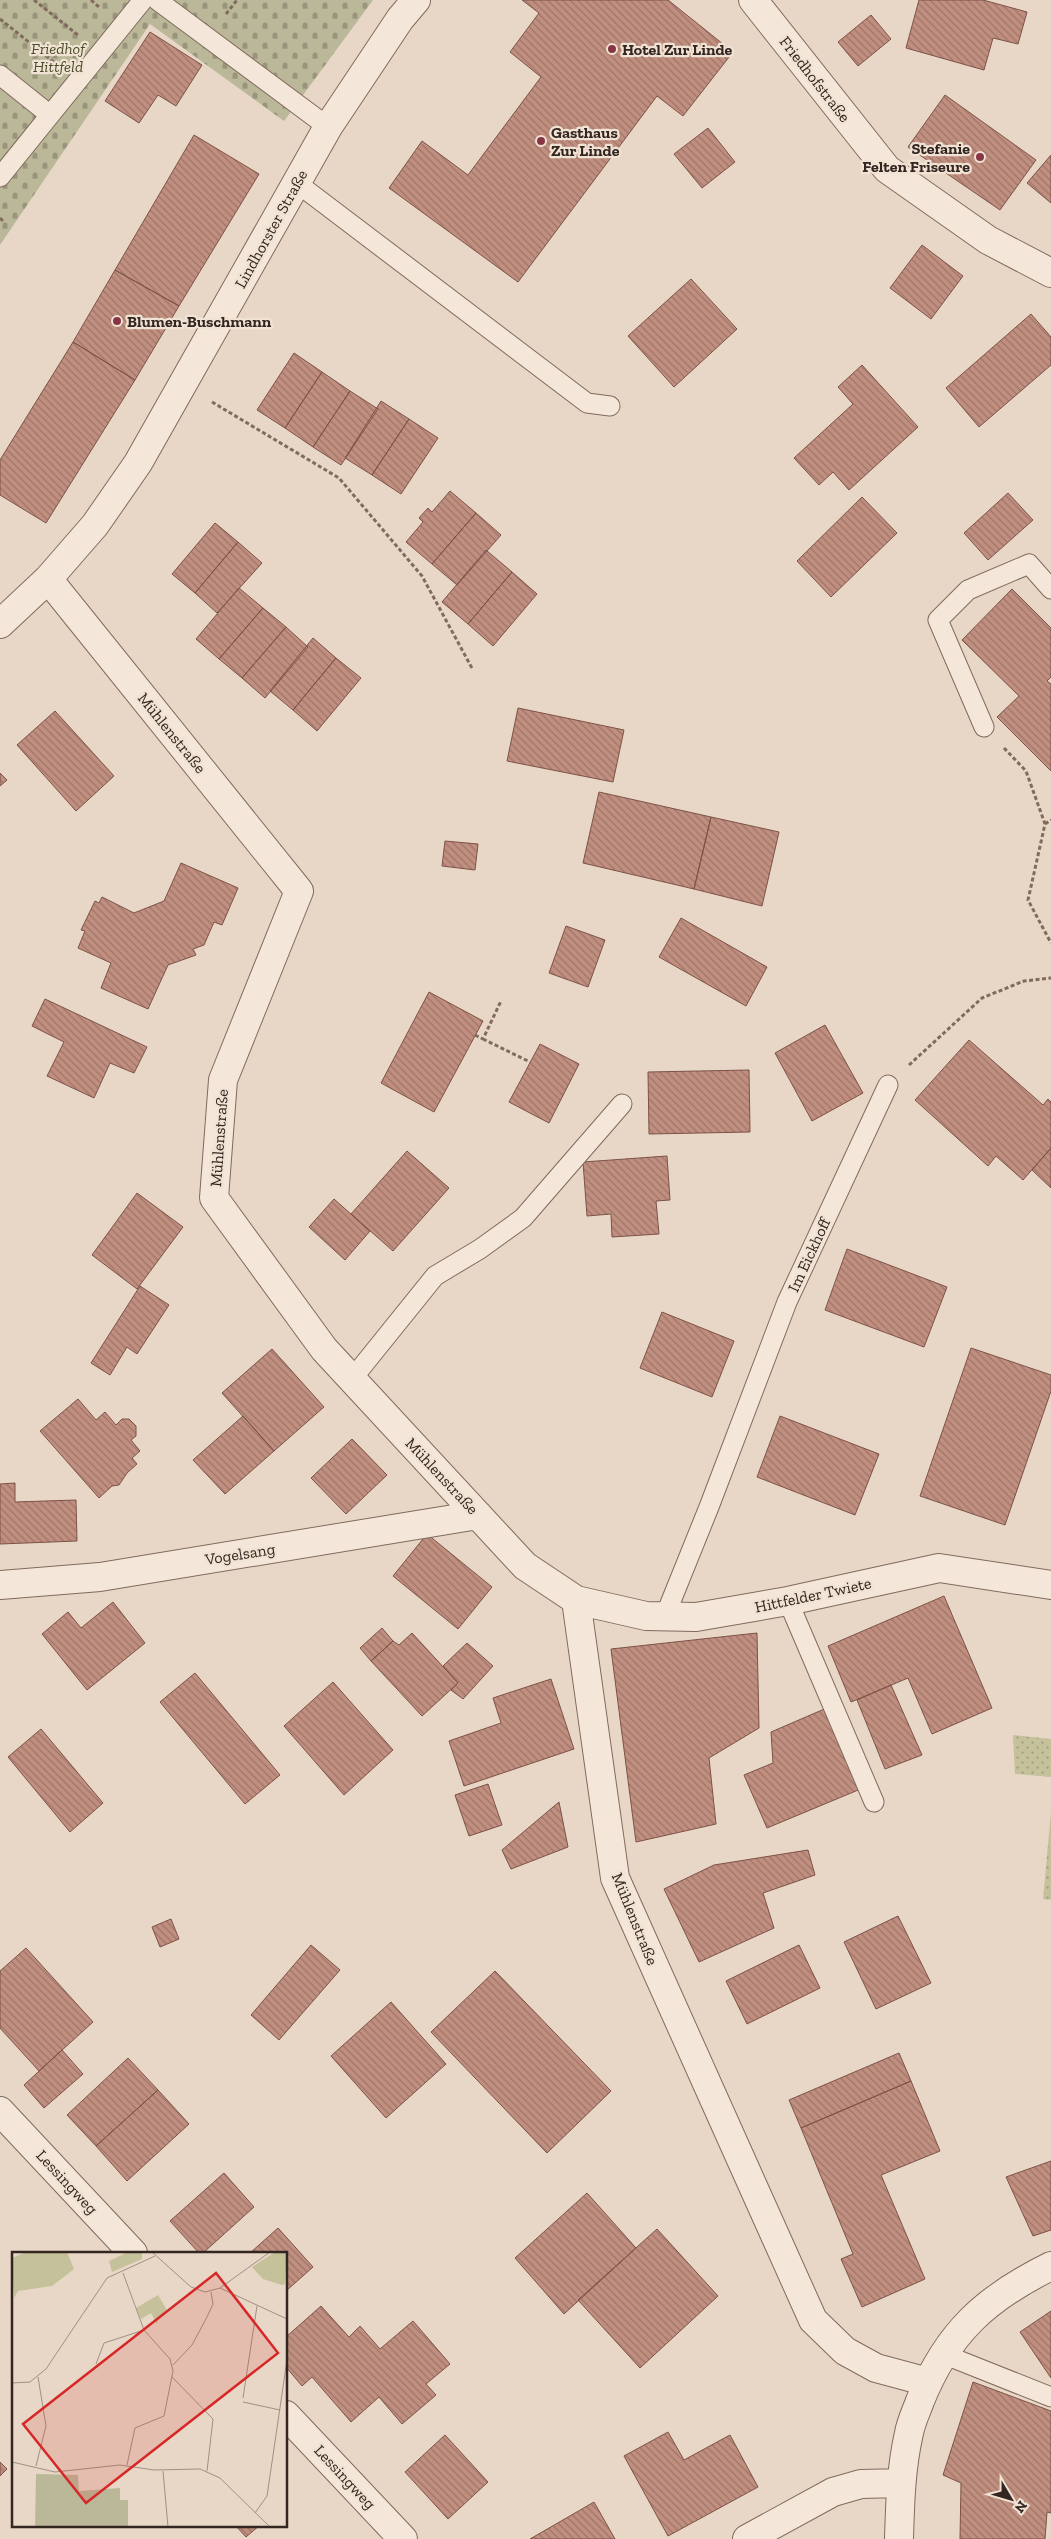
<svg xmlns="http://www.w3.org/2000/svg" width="1051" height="2539" font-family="'Zilla Slab',serif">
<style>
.grass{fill:url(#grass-dots)}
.cemetery{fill:url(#cemetery-stones)}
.building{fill:url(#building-back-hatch);stroke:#7d5247}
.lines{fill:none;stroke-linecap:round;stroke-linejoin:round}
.service-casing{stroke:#816a5e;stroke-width:21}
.minor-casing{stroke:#816a5e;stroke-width:30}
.tertiary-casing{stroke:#816a5e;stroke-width:30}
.path{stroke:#816a5e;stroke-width:3;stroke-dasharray:4 2.5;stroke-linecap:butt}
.service{stroke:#f4e6d8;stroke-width:19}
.minor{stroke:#f4e6d8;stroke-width:28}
.tertiary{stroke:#f4e6d8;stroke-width:28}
.poi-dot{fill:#883646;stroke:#f1e3d4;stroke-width:2}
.labels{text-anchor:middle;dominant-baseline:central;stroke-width:4.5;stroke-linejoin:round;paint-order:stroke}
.park-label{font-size:16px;font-style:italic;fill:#4b4d29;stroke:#f1e3d4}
.poi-label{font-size:16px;font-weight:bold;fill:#332520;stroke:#f1e3d4;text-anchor:start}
.street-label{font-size:16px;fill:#332520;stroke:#f1e3d4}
.inset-road{fill:none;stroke:#a09084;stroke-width:1}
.view{fill:#d62828;fill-opacity:0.15;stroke:#d62828;stroke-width:2.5}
.inset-edge{fill:none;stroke:#332520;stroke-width:2.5}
</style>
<defs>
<pattern id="grass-dots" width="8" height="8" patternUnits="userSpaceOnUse" patternTransform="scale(1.25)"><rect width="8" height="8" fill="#c5c19b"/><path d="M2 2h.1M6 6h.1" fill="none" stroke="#a19d7e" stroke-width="1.8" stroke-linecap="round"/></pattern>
<pattern id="cemetery-stones" width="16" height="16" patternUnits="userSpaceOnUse" patternTransform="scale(1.25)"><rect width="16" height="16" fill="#bbb899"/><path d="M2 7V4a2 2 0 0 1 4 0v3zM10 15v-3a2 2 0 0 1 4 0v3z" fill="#99957c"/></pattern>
<pattern id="building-back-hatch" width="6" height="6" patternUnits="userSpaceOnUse" patternTransform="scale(1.25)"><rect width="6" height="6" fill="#c18f80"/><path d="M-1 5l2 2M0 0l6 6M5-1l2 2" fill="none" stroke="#9d7568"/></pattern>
</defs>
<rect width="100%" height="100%" fill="#e8d7c6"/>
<!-- grass -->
<path class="grass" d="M1013,1735l38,4v38l-36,-3z
M1051,1812v88l-8,-1z"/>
<!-- cemetery -->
<path class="cemetery" d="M0,0h373l-89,121 -134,-97 -150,221z"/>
<!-- building -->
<path class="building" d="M522,0h146l65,52 -50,64 -26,-20 -139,186 -129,-94 33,-47 46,34 73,-98 -31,-25 29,-39z
M919,0h64l44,12 -9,32 -25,-6 -9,32 -78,-22z
M871,15l20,24 -33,27 -20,-24z
M150,32l52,33 -26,41 -18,-11 -19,28 -34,-22z
M945,95l91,65 -36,50 -92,-63z
M708,128l27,34 -33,26 -28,-34z
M194,135l65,39 -80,132 -64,-36z
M1051,155v48l-24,-20z
M922,245l41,31 -32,43 -41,-31z
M115,270l64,36 -44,74 -62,-38z
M691,279l46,50 -63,58 -46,-51z
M1031,314l20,23v28l-72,62 -33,-39z
M73,342l62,38 -89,143 -46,-28v-35z
M294,353l28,19 -37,56 -28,-18z
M862,365l56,62 -69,63 -16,-18 -14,13 -25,-27 59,-54 -15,-17z
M322,372l28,19 -37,56 -28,-19z
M350,391l28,18 -37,56 -28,-18z
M381,401l28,18 -37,56 -27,-17z
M409,419l29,19 -37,56 -29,-19z
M450,491l26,22 -44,51 -26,-22 17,-20 -4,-4 9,-10 4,4z
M1008,493l25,27 -45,40 -24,-27z
M862,497l35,36 -66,64 -34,-36z
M476,513l25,22 -44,50 -25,-21z
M215,523l23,19 -43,51 -23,-19z
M238,542l24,21 -45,50 -22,-20z
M486,550l26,22 -44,52 -26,-22z
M512,572l25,22 -44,52 -25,-22z
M239,588l24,20 -44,51 -23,-20z
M1012,589l39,39v49l-4,4 4,3v87l-54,-54 22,-21 -57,-56z
M263,608l23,19 -44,51 -23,-19z
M286,627l22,20 -43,51 -23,-20z
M313,638l23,20 -43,52 -23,-19z
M336,658l25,20 -44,53 -24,-21z
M518,708l106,22 -11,52 -106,-21z
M55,711l59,65 -38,35 -59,-66z
M0,773l7,7 -7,6z
M599,792l112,25 -17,72 -111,-26z
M711,817l68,15 -17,74 -68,-17z
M445,841l33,3 -3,26 -33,-4z
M181,863l57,25 -16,37 -8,-3 -10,23 -11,4 3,6 -28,10 -20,44 -47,-21 10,-25 -33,-15 7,-17 -4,-1 14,-29 4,2 3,-6 32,16 30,-12z
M681,918l86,49 -21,39 -87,-49z
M566,926l39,14 -17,47 -39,-14z
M429,992l54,29 -49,91 -53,-29z
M45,999l102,48 -13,26 -24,-10 -16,35 -47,-22 17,-34 -32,-16z
M825,1025l38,68 -51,28 -37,-68z
M969,1040l74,65 5,-6 3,3v46l-28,32 -27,-24 -8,10 -73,-66z
M540,1044l39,20 -30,59 -40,-21z
M749,1070l1,62 -101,2 -1,-62z
M1051,1148v40l-19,-18z
M407,1151l42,37 -56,63 -42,-37z
M667,1156l3,44 -14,1 3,33 -47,3 -1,-23 -24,2 -4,-54z
M137,1193l46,34 -46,62 -45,-34z
M334,1199l36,32 -25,29 -36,-33z
M847,1249l100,38 -23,60 -99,-37z
M140,1286l29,19 -32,49 -10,-7 -17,28 -19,-12z
M662,1312l72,29 -22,56 -72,-29z
M971,1348l80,27v16l-46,134 -85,-29z
M272,1349l52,58 -50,44 -52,-58z
M78,1399l18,21 9,-8 11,13 6,-6h7l7,7v10l-5,4 9,11 -8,7 5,6 -10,9 -8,12 -7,1 -13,12 -59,-67z
M243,1416l31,35 -49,43 -32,-34z
M780,1416l99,38 -24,61 -98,-38z
M352,1439l35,36 -41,39 -35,-36z
M15,1483v19l61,-2 1,41 -77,3v-60z
M427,1534l65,53 -34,42 -65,-53z
M944,1596l48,112 -60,26 -24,-56 -57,24 -23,-56z
M113,1602l32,41 -58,47 -45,-56 26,-22 13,16z
M382,1628l11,13 -22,20 -11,-13z
M412,1633l46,50 -36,33 -51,-55 22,-20 6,4z
M757,1633l2,95 -50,30 7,66 -80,18 -25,-193z
M467,1643l26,23 -30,33 -12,-9 7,-7 -15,-17z
M195,1673l85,102 -35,29 -85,-102z
M551,1679l23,70 -110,37 -15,-45 52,-18 -8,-25z
M333,1682l60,68 -49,45 -60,-69z
M891,1685l31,70 -37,14 -28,-69z
M829,1707l34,81 -96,40 -23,-53 29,-12 -2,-31z
M41,1729l62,74 -33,29 -62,-75z
M488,1784l14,41 -33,11 -14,-41z
M559,1802l9,45 -57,22 -9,-19z
M808,1850l7,25 -52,18 11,35 -75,34 -35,-73 50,-24z
M898,1916l33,67 -55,26 -32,-67z
M171,1919l8,20 -19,8 -8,-20z
M311,1945l29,25 -61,70 -28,-25z
M799,1945l21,43 -73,36 -21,-43z
M26,1948l67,74 -54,49 -39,-43v-57z
M495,1971l116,120 -64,62 -116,-121z
M391,2002l55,62 -60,54 -55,-62z
M62,2050l21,24 -39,34 -20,-23z
M899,2053l12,28 -110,47 -12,-28z
M128,2058l30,32 -62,56 -29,-31z
M911,2081l29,70 -59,24 44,104 -63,28 -21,-48 12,-5 -52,-126z
M158,2090l31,34 -62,57 -31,-35z
M1051,2161v69l-18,6 -27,-59z
M224,2173l30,34 -51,46h-4l-29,-32z
M587,2193l49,55 -72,66 -49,-56z
M278,2228l35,39 -27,24v-38h-36z
M657,2229l61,67 -78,72 -62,-68z
M321,2306l28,31 11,-11 20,23 33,-28 37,43 -24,20 10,11 -34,29 -23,-27 -28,25 -39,-45 -10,9 -16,-19v-30z
M1051,2311v67l-31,-46z
M973,2382l78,29v102l-4,-1 -2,27h-85l1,-56 -18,-8z
M668,2432l16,28 46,-25 28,52 -90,49 -44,-80z
M445,2435l43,47 -40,37 -43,-47z
M0,2462l7,7 -7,7z
M594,2502l21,37h-85z
M235,2525h25l-14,12z"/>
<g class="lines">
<!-- service casing -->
<g class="service-casing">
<path id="service" d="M157,0l171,127
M0,75l50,40
M0,177l143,-177
M297,183l290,220 23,3
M984,727l-46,-107 30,-30 61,-26 22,25
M352,1379l83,-103 45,-27 43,-31 99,-114
M788,1601l86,201
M665,1616l44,-109 78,-205 101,-217
M943,2354l108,43"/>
</g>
<!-- minor casing -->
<g class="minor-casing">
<path id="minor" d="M753,0l134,169 101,71 63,33
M48,579l251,312 -76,189 -9,118 110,151 201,217 51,34 70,16 50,1 92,-16 151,-33 112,17
M0,624l48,-45 47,-54 43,-62 190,-336 72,-108 16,-19
M0,1585l100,-8 378,-62
M576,1600l39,278 137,306 61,136 32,31 31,17 52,14
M0,2111l133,142
M286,2415l117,124"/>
</g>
<!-- tertiary casing -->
<g class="tertiary-casing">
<path id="tertiary" d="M747,2539l86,-47 28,-8 40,-1
M899,2539c1,-36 2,-71 10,-106 2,-11 7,-21 11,-32 27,-68 66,-103 131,-135"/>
</g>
<!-- path -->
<path class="path" d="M34,0l44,35
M91,0l9,8
M226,14l11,-14
M0,19l55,44
M0,218l3,3
M212,402l127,76 83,98 51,94
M1004,748l22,23 19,53 -17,76 23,43
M1045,824l6,-4
M475,1035l8,4 18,-38
M483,1039l47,23
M909,1065l73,-67 42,-17 27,-3"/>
<!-- service -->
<use href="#service" class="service"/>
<!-- minor -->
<use href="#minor" class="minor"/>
<!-- tertiary -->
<use href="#tertiary" class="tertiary"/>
</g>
<!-- markers -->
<g class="poi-dot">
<circle cx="612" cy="49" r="5"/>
<circle cx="541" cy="141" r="5"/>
<circle cx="980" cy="157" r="5"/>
<circle cx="117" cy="321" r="5"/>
</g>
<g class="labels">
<!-- park labels -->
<g class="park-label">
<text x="58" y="48">Friedhof<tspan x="58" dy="18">Hittfeld</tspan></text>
</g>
<!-- poi labels -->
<g class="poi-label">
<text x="622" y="49">Hotel Zur Linde</text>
<text x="551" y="132">Gasthaus<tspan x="551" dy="18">Zur Linde</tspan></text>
<text x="970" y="148" text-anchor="end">Stefanie<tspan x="970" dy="18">Felten Friseure</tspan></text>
<text x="127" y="321">Blumen-Buschmann</text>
</g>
<!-- street labels -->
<g class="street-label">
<text transform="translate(815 79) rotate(52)">Friedhofstraße</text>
<text transform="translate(271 229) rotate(-61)">Lindhorster Straße</text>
<text transform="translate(172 733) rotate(51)">Mühlenstraße</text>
<text transform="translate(219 1138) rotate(-86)">Mühlenstraße</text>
<text transform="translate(809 1255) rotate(-65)">Im Eickhoff</text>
<text transform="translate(442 1476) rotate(47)">Mühlenstraße</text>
<text transform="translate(240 1554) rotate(-9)">Vogelsang</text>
<text transform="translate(813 1595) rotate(-12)">Hittfelder Twiete</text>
<text transform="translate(635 1919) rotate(68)">Mühlenstraße</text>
<text transform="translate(67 2182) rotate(47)">Lessingweg</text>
<text transform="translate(345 2477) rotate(47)">Lessingweg</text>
</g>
</g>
<!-- overview -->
<g transform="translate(12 2252)">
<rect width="275" height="275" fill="#e8d7c6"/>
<path d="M116,0h14v7l-30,13 -3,-11zM146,43l10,17 -10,6 -1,6 -6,-11 -10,6 -5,-11z" fill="#c5c19b"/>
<path d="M14,0h41l7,17 -22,17 -34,5 -4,7 -2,-40z" fill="#c5c19b"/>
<path d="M24,222l42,1 1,16 41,-3v12h8v27h-93z" fill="#bbb899"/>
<path d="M263,0h12l-2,32 -3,1 -19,-6 -11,-12z" fill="#c5c19b"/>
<path class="inset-road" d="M140,0l39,35 14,5 15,-4 50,-36M111,21l21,57 26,29 3,12 -9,45 -29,12 -8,37M208,36l67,31M84,112l8,-21 40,-13M161,113l19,-20 15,-28 6,-13 -2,-12M160,125l41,42 -6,52M0,131l18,-1 16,-13 61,-91 48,-22M231,146l14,-92M231,150l37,8M0,210l43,10 65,-7 34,5 46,-1 20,9 50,49M24,214l10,-40 -8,-49M151,219l5,56M243,261l12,-17 20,-136"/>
<path class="view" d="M204,21l62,80 -192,150 -63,-79z"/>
<rect width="275" height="275" class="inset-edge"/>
</g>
<!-- north arrow -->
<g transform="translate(1011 2499) rotate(128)" stroke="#f1e3d4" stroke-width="4" paint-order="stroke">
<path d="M0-4L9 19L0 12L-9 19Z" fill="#332520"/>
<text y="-8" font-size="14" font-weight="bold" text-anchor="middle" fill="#332520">N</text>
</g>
</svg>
